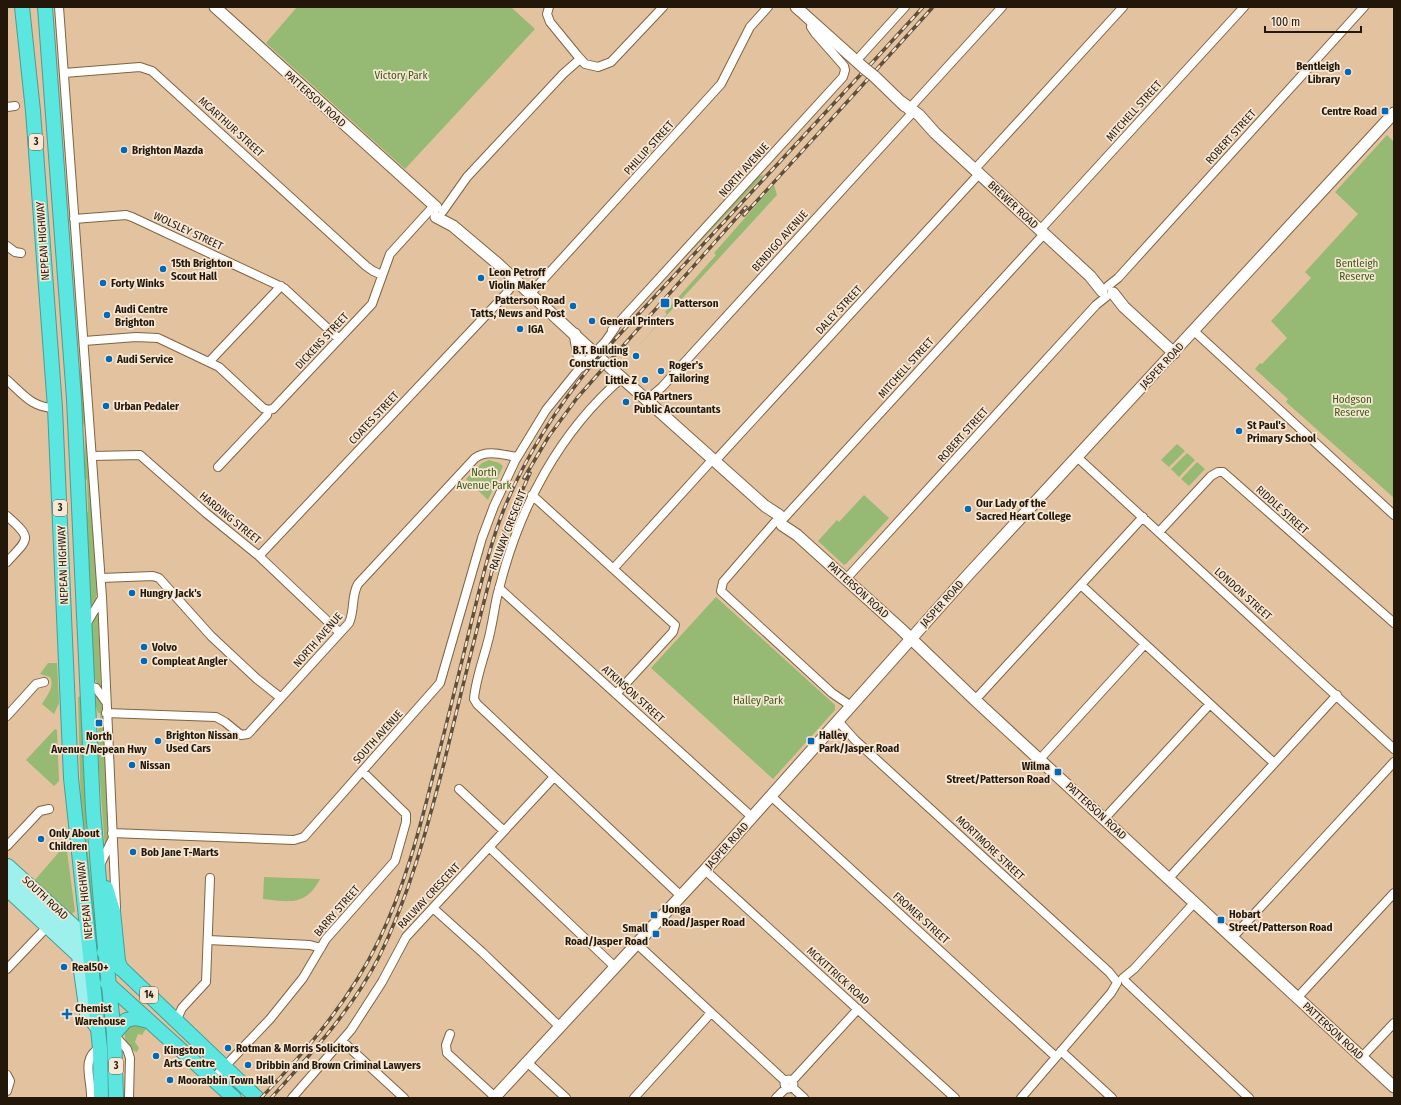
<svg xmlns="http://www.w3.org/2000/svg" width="1401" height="1105" font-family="'Fira Sans Condensed',sans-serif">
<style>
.green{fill:#96b974}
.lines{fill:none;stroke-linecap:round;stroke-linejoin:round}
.street-casing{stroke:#7f6343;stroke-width:10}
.secondary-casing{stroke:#7f6343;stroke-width:13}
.primary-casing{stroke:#479e94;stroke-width:14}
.highway-casing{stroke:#479e94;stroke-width:16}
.street{stroke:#fff;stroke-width:8}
.secondary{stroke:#fff;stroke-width:11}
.primary{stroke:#9df0ec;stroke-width:12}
.highway{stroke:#5be6df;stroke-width:14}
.rail-casing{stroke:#604f39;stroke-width:3.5}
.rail{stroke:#f7e7d5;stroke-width:2;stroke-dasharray:6;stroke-linecap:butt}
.secondary-bridge-casing{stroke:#7f6343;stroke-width:13;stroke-linecap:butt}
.secondary-bridge{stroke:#fff;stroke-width:11}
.poi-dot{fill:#0568b4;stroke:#f7e7d5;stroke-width:1.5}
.labels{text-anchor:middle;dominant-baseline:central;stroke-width:3.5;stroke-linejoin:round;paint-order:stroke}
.shield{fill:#f7e7d5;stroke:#625546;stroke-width:1}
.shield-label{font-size:10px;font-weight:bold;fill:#221709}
.poi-label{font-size:11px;font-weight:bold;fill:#221709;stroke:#f7e7d5;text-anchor:start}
.park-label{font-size:11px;fill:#3b5914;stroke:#f7e7d5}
.street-label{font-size:11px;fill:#221709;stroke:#f7e7d5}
</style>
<rect width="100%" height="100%" fill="#e3c39f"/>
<!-- green -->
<path class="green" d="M297,7h214l24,22 -130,140 -139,-126z
M1387,135l7,7v356l-108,-96 2,-3 -33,-30 5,-6 2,1 25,-26 -16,-17 40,-43 -6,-6 53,-58 -23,-22z
M764,175l-83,87 78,-86z
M774,185l3,10 -144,157 34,-38 -2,-2 51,-57 -2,-2z
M81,371v1l5,58 -4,-10 -3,-44z
M85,438l2,7 10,146 -2,14 -4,7 -5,-97 2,-4 -1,-31 -3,-3z
M1177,444l8,7 -16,16 -8,-7z
M1187,453l8,7 -16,17 -8,-8z
M489,460l10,3 4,3 -15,34 -22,-21 16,-16z
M1197,462l8,7 -16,17 -8,-7z
M864,495l25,23 -43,46 -2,1 -26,-24 19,-21 2,2z
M716,597l119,108v5l-62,69 -122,-111z
M98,611l3,81 -7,-15 -3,-52z
M48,663h9l2,40 -5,11 -12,-10c5,-9 13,-17 8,-27l-10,-3z
M95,693l8,14 5,133 -3,9 -8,-108 2,-18h2l-1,-10h-2l-3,-10z
M81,696l6,148 9,83 -2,-1 -13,-113 -3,-116z
M55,729l2,1 2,51 -5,5 -28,-26z
M66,844l9,67 -4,4 -37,-34z
M264,877l56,2c-14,27 -30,23 -57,20z
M127,1024l20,3 -5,8 -4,-1 -3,8 4,6 -2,4c-12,-2 -15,-19 -10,-28z"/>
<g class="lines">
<!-- street casing -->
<g class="street-casing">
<path id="street" d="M59,7l43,590 14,311
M549,7l-2,7 3,8 27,33 8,9 13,3 13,-5 52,-55
M856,61l49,-54
M64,73l76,-6 12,4 214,195 7,5 9,4
M7,107l8,-1
M908,110l94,-103
M974,170l149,-163
M443,211l24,-34 96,-103 17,-15
M74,219l52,-4 6,2 152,71 55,51
M1040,230l204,-223
M7,246l8,6 6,1
M1108,286l10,-8 246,-271
M530,294l191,-210 29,-57 18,-20
M612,330l231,-253 2,-7 -1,-4 -29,-33 -4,-6 1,-5
M1194,331l200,184
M84,341l52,-4 22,1 61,29 44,41 5,2
M209,362l72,-76
M623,377c-64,55 -104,131 -124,212 -4,13 -5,26 -8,39 -4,23 -15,47 -17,71l3,5 204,192
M7,380c16,14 25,28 48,28
M647,400l15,-13 252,-276
M92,456l48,-1 66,58 53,43 80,76
M1077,457l317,292
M715,461l264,-287
M218,467l49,-52 1,-5 5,-1 99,-105 18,-50 40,-44
M532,495l143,130 -2,7 -57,62
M7,516c26,23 22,22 0,46
M785,517l259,-283
M775,522l-52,60 -2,9 111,102 19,13
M1159,532l52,-56 7,-4h5l171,151
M259,556l246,-261 11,-15
M614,568l99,-109
M101,578l52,-2 6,2 52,58 46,43 24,19
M846,579l250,-274 10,-8
M1081,585l193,178
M499,588l253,229
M85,626l17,-28
M87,686l9,2 10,14
M975,700l168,-183
M106,713l110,4 9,5 16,13 7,-1 101,-111c6,-13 2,-27 9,-39l117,-126c12,-9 29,-3 42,-1
M7,716l29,-32 8,-2
M838,721l17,19 254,232 8,10
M1040,759l105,-115
M459,789l45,42
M771,796l285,261
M1104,819l106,-115
M112,833l182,7 10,-3 136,-154 42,-145 12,-32 21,-45 31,-51 33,-41 26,-27 10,-14
M7,846l33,-35 9,-2
M489,847l126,120
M100,865l12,-25
M705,870l250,228
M1169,878l168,-183
M433,908l50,45 77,74
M1233,937l161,-175
M208,940l102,5 11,3
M637,944l148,137
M7,969l40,-42
M1123,978l11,-9 61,-67
M1126,982l123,116
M1298,997l96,-104
M176,1021l6,-13 24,-26 4,-104
M450,1034l-4,11 1,8 48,44
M114,1035l13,14 3,9 -1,40
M342,1041l62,57
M1061,1051l51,47
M1362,1057l32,-34
M527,1062l39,36
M7,1075l3,6 -3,10
M213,1079l57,-60 33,-41 23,-39 69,-78 11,-39v-8l-44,-43
M784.5 1084a4.5 4.5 0 1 1 9 0a4.5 4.5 0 1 1-9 0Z
M792,1081l66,-72
M792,1087l12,11
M91,1098c1,-18 -11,-40 9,-50
M292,1098l59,-68 31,-48 24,-45 148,-160
M634,1098l77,-85
M776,1098l10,-10
M1021,1098l90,-105 6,-10"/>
</g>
<!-- secondary casing -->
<g class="secondary-casing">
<path id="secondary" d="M215,7l221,200
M796,7l68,61
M874,76l31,30
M900,101l19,14 16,18 155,143 12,15
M436,217l17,9 45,38 105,97 162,145 14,9
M1113,293l11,14 50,46
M575,334l6,32
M782,525l15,10 104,94 74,71 419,387
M494,1098l211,-228 262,-294 427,-463"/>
</g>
<!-- primary casing -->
<g class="primary-casing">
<path id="primary" d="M8,865l81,74
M7,872l7,10 77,73
M7,890l85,79
M78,956l8,58 12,16"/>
</g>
<!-- highway casing -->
<g class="highway-casing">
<path id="highway" d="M22,7l11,104 22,297 16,370 29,270 1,50
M45,7l29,392 19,411 11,128 10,96 2,64
M106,888l7,23 5,50 3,8
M104,952l153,146
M107,983l127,115
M114,1034l12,-14 10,-2 12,3"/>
</g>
<!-- street -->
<use href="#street" class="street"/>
<!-- secondary -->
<use href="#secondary" class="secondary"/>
<!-- primary -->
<use href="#primary" class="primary"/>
<!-- highway -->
<use href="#highway" class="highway"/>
<!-- rail casing -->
<g class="rail-casing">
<path id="rail" d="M870,65l53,-58
M876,70l57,-63
M744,215l124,-136
M524,478l25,-42 28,-38 169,-191
M261,1098c46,-48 89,-98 118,-158 25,-52 40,-108 54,-164 13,-49 25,-99 37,-148 10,-40 19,-81 34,-119 22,-54 53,-102 90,-147l268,-289
M271,1098c40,-44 81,-88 108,-141 30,-61 48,-128 65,-194 16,-66 32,-131 49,-196l10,-33 27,-61"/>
</g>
<!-- rail -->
<use href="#rail" class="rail"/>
<!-- secondary-bridge casing -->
<g class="secondary-bridge-casing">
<path id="secondary-bridge" d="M864,68l10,8"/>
</g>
<!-- secondary-bridge -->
<use href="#secondary-bridge" class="secondary-bridge"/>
</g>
<!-- markers -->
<g class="poi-dot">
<circle cx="1348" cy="72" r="4"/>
<rect x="1381" y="107" width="8" height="8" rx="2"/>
<circle cx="124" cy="150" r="4"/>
<circle cx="163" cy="269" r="4"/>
<circle cx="481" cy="278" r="4"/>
<circle cx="103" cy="283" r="4"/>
<rect x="660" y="298" width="10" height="10" rx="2"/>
<circle cx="573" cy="306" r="4"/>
<circle cx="107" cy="315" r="4"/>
<circle cx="592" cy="321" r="4"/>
<circle cx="520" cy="329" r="4"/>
<circle cx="636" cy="356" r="4"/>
<circle cx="109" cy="359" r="4"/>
<circle cx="661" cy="371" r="4"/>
<circle cx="645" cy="380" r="4"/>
<circle cx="626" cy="402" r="4"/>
<circle cx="106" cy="406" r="4"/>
<circle cx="1239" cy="431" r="4"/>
<circle cx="968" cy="509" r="4"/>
<circle cx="132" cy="593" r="4"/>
<circle cx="144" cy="647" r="4"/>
<circle cx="144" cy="661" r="4"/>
<rect x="95" y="719" width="8" height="8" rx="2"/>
<circle cx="158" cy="741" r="4"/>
<rect x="807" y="737" width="8" height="8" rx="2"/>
<circle cx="132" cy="765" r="4"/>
<rect x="1054" y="768" width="8" height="8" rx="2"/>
<circle cx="41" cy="839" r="4"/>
<circle cx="133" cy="852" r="4"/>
<rect x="650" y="911" width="8" height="8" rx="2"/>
<rect x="1217" y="916" width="8" height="8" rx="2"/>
<rect x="652" y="930" width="8" height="8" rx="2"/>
<circle cx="64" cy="967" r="4"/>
<path d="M65 1008h4v4h4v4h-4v4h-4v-4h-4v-4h4z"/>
<circle cx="228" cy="1048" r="4"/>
<circle cx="156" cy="1056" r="4"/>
<circle cx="248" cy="1065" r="4"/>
<circle cx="170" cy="1080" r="4"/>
</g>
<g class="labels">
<!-- shield labels -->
<g class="shield">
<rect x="29" y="134" width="14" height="16" rx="3"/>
<rect x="53" y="500" width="14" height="16" rx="3"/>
<rect x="140" y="987" width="18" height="16" rx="3"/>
<rect x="109" y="1058" width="14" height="16" rx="3"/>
</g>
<g class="shield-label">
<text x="36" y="142">3</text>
<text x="60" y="508">3</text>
<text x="149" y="995">14</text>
<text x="116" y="1066">3</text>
</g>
<!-- poi labels -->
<g class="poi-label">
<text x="1340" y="66" text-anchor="end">Bentleigh<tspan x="1340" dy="13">Library</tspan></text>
<text x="1377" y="111" text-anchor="end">Centre Road</text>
<text x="132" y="150">Brighton Mazda</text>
<text x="171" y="263">15th Brighton<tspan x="171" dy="13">Scout Hall</tspan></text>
<text x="489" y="272">Leon Petroff<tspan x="489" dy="13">Violin Maker</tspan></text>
<text x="111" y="283">Forty Winks</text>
<text x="565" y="300" text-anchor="end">Patterson Road<tspan x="565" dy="13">Tatts, News and Post</tspan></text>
<text x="674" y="303">Patterson</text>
<text x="115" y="309">Audi Centre<tspan x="115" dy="13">Brighton</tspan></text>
<text x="600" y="321">General Printers</text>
<text x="528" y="329">IGA</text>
<text x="628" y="350" text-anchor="end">B.T. Building<tspan x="628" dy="13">Construction</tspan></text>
<text x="117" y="359">Audi Service</text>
<text x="669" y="365">Roger's<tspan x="669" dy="13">Tailoring</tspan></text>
<text x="637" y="380" text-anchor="end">Little Z</text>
<text x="634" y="396">FGA Partners<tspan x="634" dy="13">Public Accountants</tspan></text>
<text x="114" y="406">Urban Pedaler</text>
<text x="1247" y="425">St Paul's<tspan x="1247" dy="13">Primary School</tspan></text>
<text x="976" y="503">Our Lady of the<tspan x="976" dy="13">Sacred Heart College</tspan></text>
<text x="140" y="593">Hungry Jack's</text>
<text x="152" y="647">Volvo</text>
<text x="152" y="661">Compleat Angler</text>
<text x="166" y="735">Brighton Nissan<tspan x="166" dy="13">Used Cars</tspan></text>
<text x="819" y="735">Halley<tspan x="819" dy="13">Park/Jasper Road</tspan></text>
<text x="99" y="736" text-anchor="middle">North<tspan x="99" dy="13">Avenue/Nepean Hwy</tspan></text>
<text x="140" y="765">Nissan</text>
<text x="1050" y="766" text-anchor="end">Wilma<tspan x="1050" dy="13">Street/Patterson Road</tspan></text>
<text x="49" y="833">Only About<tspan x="49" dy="13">Children</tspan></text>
<text x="141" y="852">Bob Jane T-Marts</text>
<text x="662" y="909">Uonga<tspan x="662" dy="13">Road/Jasper Road</tspan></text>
<text x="1229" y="914">Hobart<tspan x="1229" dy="13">Street/Patterson Road</tspan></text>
<text x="648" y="928" text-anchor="end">Small<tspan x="648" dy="13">Road/Jasper Road</tspan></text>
<text x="72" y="967">Real50+</text>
<text x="75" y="1008">Chemist<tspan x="75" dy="13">Warehouse</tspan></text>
<text x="236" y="1048">Rotman &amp; Morris Solicitors</text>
<text x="164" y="1050">Kingston<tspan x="164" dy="13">Arts Centre</tspan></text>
<text x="256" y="1065">Dribbin and Brown Criminal Lawyers</text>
<text x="178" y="1080">Moorabbin Town Hall</text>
</g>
<!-- park labels -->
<g class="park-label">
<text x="401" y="75">Victory Park</text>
<text x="1357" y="263">Bentleigh<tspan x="1357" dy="13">Reserve</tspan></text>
<text x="1352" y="399">Hodgson<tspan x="1352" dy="13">Reserve</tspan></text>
<text x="484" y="472">North<tspan x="484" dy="13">Avenue Park</tspan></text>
<text x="758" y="700">Halley Park</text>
</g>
<!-- street labels -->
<g class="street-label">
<text transform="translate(315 99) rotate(42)">PATTERSON ROAD</text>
<text transform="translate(1134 111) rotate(-48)">MITCHELL STREET</text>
<text transform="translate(231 127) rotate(42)">MCARTHUR STREET</text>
<text transform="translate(1231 137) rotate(-48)">ROBERT STREET</text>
<text transform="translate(649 148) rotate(-48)">PHILLIP STREET</text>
<text transform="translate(744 170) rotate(-48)">NORTH AVENUE</text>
<text transform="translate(1013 205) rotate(43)">BREWER ROAD</text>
<text transform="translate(188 231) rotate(25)">WOLSLEY STREET</text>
<text transform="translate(43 241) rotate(-94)">NEPEAN HIGHWAY</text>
<text transform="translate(780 241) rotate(-48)">BENDIGO AVENUE</text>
<text transform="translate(839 310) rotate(-47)">DALEY STREET</text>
<text transform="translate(322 341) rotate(-47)">DICKENS STREET</text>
<text transform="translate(1162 366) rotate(-47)">JASPER ROAD</text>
<text transform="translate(906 368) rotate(-48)">MITCHELL STREET</text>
<text transform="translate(374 418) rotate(-47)">COATES STREET</text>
<text transform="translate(963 435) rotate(-48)">ROBERT STREET</text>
<text transform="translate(1282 510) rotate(42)">RIDDLE STREET</text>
<text transform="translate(230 518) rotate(39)">HARDING STREET</text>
<text transform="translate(508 530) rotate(-69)">RAILWAY CRESCENT</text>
<text transform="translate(63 565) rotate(-92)">NEPEAN HIGHWAY</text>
<text transform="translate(858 590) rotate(42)">PATTERSON ROAD</text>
<text transform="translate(1243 594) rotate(42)">LONDON STREET</text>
<text transform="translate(942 604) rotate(-48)">JASPER ROAD</text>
<text transform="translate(318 640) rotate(-49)">NORTH AVENUE</text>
<text transform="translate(633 694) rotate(42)">ATKINSON STREET</text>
<text transform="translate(378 737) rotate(-48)">SOUTH AVENUE</text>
<text transform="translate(1096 811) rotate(43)">PATTERSON ROAD</text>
<text transform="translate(727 846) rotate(-48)">JASPER ROAD</text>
<text transform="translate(990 848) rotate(43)">MORTIMORE STREET</text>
<text transform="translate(429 896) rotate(-47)">RAILWAY CRESCENT</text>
<text transform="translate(45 898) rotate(43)">SOUTH ROAD</text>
<text transform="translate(85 900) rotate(-96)">NEPEAN HIGHWAY</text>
<text transform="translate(337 911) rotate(-49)">BARRY STREET</text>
<text transform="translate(921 918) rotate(42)">FROMER STREET</text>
<text transform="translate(838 976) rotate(42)">MCKITTRICK ROAD</text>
<text transform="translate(1333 1031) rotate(43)">PATTERSON ROAD</text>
</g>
</g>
<!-- border -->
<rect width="1401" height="1105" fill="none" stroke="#221709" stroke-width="16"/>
<!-- scale -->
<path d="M1265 26v6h96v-6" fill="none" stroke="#221709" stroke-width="2"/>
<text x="1271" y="26" font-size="12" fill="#221709" stroke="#f7e7d5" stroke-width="3" paint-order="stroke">100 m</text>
</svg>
